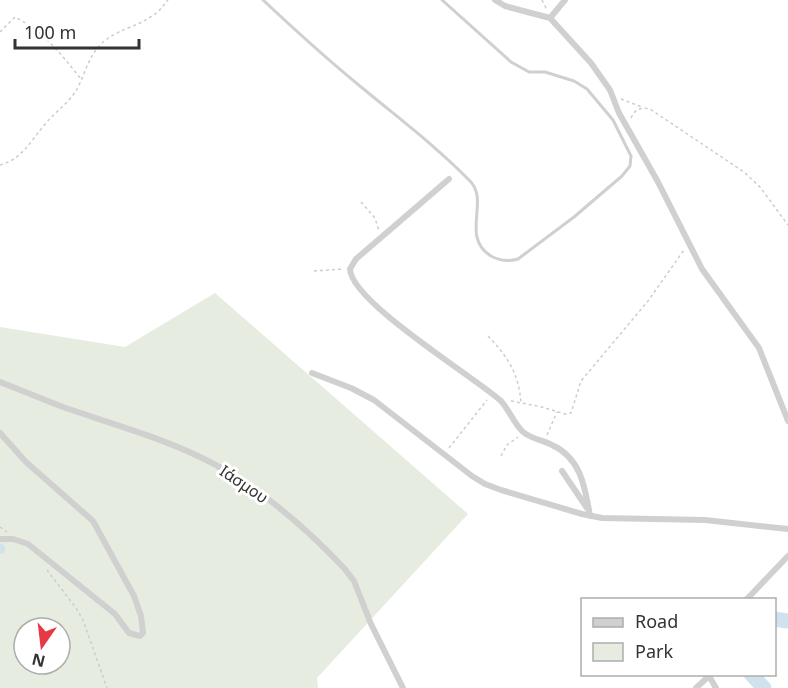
<svg xmlns="http://www.w3.org/2000/svg" width="788" height="688" font-family="'Noto Sans',sans-serif">
<style>
.green{fill:#e6ecdf;fill-rule:evenodd}
.lines{fill:none;stroke-linecap:round;stroke-linejoin:round}
.canal{stroke:#cfe2ee;stroke-width:9}
.river{stroke:#cfe2ee;stroke-width:15}
.path{stroke:#cdcdcd;stroke-width:1.5;stroke-dasharray:3 3;stroke-linecap:butt}
.service{stroke:#d0d0d0;stroke-width:3}
.minor{stroke:#d0d0d0;stroke-width:6}
.labels{text-anchor:middle;dominant-baseline:central;stroke-width:6;stroke-linejoin:round;paint-order:stroke}
.street-label{font-size:16px;fill:#333;stroke:#fff}
</style>
<rect width="100%" height="100%" fill="#fff"/>
<!-- green -->
<path class="green" d="M215,293l253,221 -151,164 1,10h-318v-361l125,20zM24,628h36v36h-36z"/>
<g class="lines">
<!-- canal -->
<path class="canal" d="M0,548l1,1"/>
<!-- river -->
<path class="river" d="M774,619l14,2
M751,674l13,14"/>
<!-- path -->
<path class="path" d="M542,0l5,10
M0,32l15,-15c29,15 46,37 66,62
M621,99l21,8
M631,118c4,-9 10,-11 19,-9l94,63 16,15 28,38
M0,165c23,-6 31,-25 46,-42 10,-12 23,-20 31,-34 8,-15 11,-31 23,-44 16,-16 35,-17 52,-29 7,-4 11,-10 16,-16
M361,202l14,16 4,13
M314,271l29,-2
M488,336c20,21 31,38 33,67
M511,401l31,6 23,7 6,-1 10,-32 67,-80 36,-51
M547,435l10,-23
M449,448l38,-48
M501,456l6,-11 11,-8
M0,527l7,5
M47,570l29,38 7,12 24,68"/>
<!-- service -->
<path class="service" d="M263,0c33,31 67,62 103,91 35,29 72,57 104,90 20,20 -10,56 21,75 9,5 17,6 27,3l56,-42 48,-41 8,-10 1,-10 -18,-36 -26,-31 -13,-8 -29,-9h-16l-18,-10 -69,-62"/>
<!-- minor -->
<path class="minor" d="M495,0l10,6 45,12 15,-18
M550,18l41,45 19,27 9,23 39,69 44,87 57,79 29,73
M449,179l-93,80 -6,10c1,33 123,107 151,132 8,9 13,22 21,30 8,8 21,9 30,14 29,13 33,42 38,71
M312,373l39,15 23,12 98,76 13,8 16,6 81,24 20,4 103,2 83,9
M0,382c21,8 42,17 63,25 46,16 93,29 137,50 54,25 103,68 144,111l10,13 17,43 32,64
M0,433l26,29 67,59 41,75 7,20 2,17 -3,3 -11,-3 -14,-19 -87,-70 -15,-5h-13
M562,471l25,37
M746,600l42,-44
M709,676l7,12
M696,688l13,-12"/>
</g>
<g class="labels">
<!-- street labels -->
<g class="street-label">
<text transform="translate(244 484) rotate(34)">Ιάσμου</text>
</g>
</g>
<!-- legend -->
<rect x="581" y="598" width="195" height="78" fill="#ffffff" stroke="#adadad" stroke-width="1.5"/>
<rect x="593" y="618" width="30" height="9" fill="#d0d0d0" stroke="#adadad" stroke-width="1.5"/>
<text x="635" y="628" font-size="18" fill="#333333">Road</text>
<rect x="593" y="643" width="30" height="18" fill="#e6ecdf" stroke="#adadad" stroke-width="1.5"/>
<text x="635" y="658" font-size="18" fill="#333333">Park</text>
<!-- north arrow -->
<g transform="translate(42 646) rotate(194)"><circle r="28" fill="#ffffff" stroke="#adadad" stroke-width="1.5"/>
<path d="M0-4.5L10 22L0 15L-10 22Z" fill="#e63946"/>
<text y="-9" font-size="16" font-weight="bold" text-anchor="middle" fill="#333333">N</text>
</g>
<!-- scale -->
<path d="M15 39v9h124v-9" fill="none" stroke="#333333" stroke-width="3"/>
<text x="24" y="39" font-size="18" fill="#333333" stroke="#ffffff" stroke-width="4.5" paint-order="stroke">100 m</text>
</svg>
